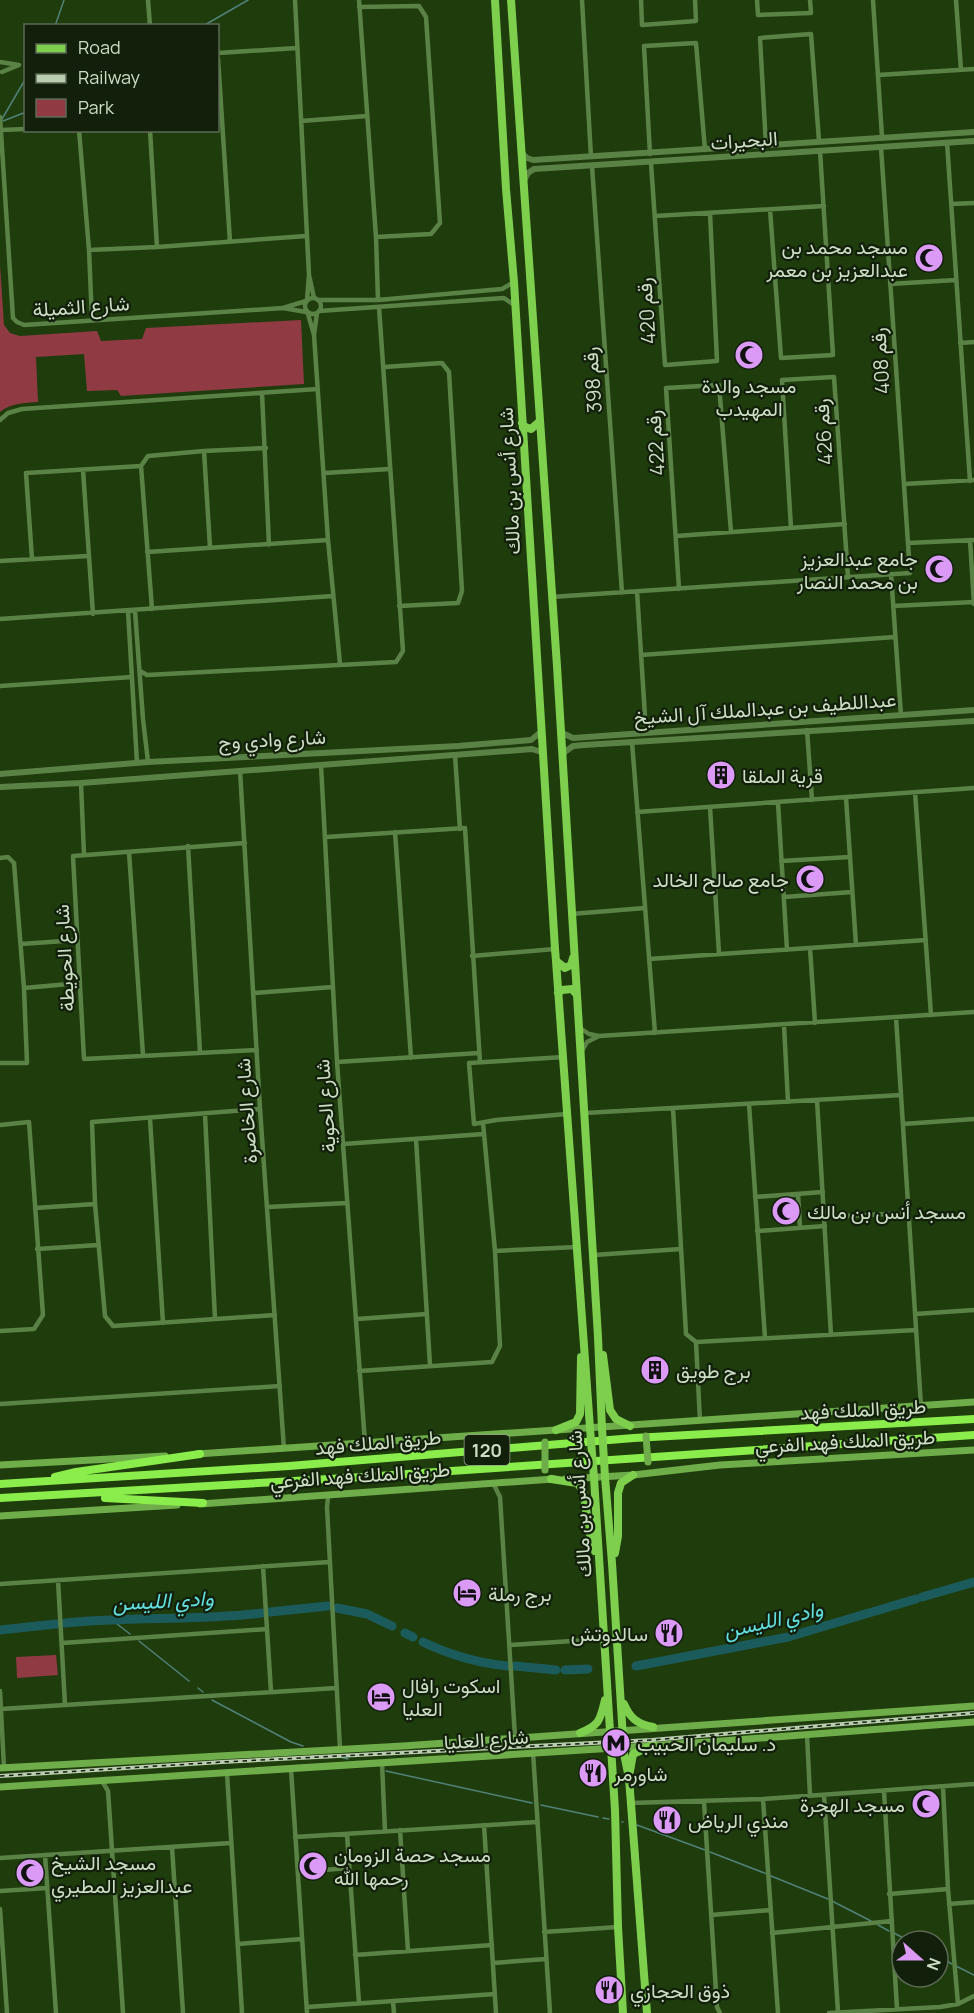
<svg xmlns="http://www.w3.org/2000/svg" width="974" height="2013" font-family="Manrope,Vazirmatn,sans-serif">
<style>
.green{fill:#903a44}
.lines{fill:none;stroke-linecap:round;stroke-linejoin:round}
.stream{stroke:#51827a;stroke-width:1.5}
.river{stroke:#1c5b5b;stroke-width:9}
.minor{stroke:#5b8246;stroke-width:4.5}
.tertiary{stroke:#5b8246;stroke-width:6}
.secondary{stroke:#6fad4b;stroke-width:7}
.primary{stroke:#7ecf4d;stroke-width:8}
.motorway{stroke:#8bed4c;stroke-width:8}
.rail-casing{stroke:#bacdb1;stroke-width:4}
.rail{stroke:#121f0b;stroke-width:1.5;stroke-dasharray:4.5;stroke-linecap:butt}
.secondary-bridge{stroke:#6fad4b;stroke-width:7}
.primary-bridge{stroke:#7ecf4d;stroke-width:8}
.labels{text-anchor:middle;dominant-baseline:central;stroke-width:4.5;stroke-linejoin:round;paint-order:stroke}
.shield{fill:#121f0b;stroke:#94a58c;stroke-width:1.5}
.shield-label{font-size:18px;font-weight:bold;fill:#ccdec4}
.street-label{font-size:20px;fill:#ccdec4;stroke:#121f0b}
.poi-label{font-size:20px;fill:#ccdec4;stroke:#121f0b;text-anchor:start}
.water-label{font-size:21px;font-style:italic;fill:#62dfe0;stroke:#121f0b}
</style>
<rect width="100%" height="100%" fill="#1f3c0c"/>
<!-- green -->
<path class="green" d="M0,265l4,60 6,8 10,3 77,-5 4,10 41,-2 4,-11 155,-8 3,64 -183,12 -4,-6 -30,1 -3,-37 -48,3 2,45c-14,1 -27,1 -38,10z
M56,1655l2,20 -41,3 -1,-21z"/>
<g class="lines">
<!-- stream -->
<path class="stream" d="M55,26l9,-26
M203,26l45,-26
M2,119l24,-41
M3,121l23,-9
M112,1620l18,14
M139,1641l50,40
M198,1688l5,4
M212,1700l79,42 12,4
M333,1755l15,4
M386,1771l146,32
M541,1805l57,12
M603,1818l6,1
M622,1822h1
M637,1825l68,25
M710,1852l57,22
M771,1876l57,23
M832,1901l39,20
M878,1925l11,6
M894,1933l15,8
M938,1956l14,8
M956,1966l18,9"/>
<!-- river -->
<path class="river" d="M922,1597l52,-15
M337,1608l30,6 25,12
M270,1612l58,-6
M65,1623c66,-7 131,-2 197,-10
M0,1630l56,-6
M405,1633l8,4
M423,1642c25,12 55,21 84,24
M515,1666l41,4
M636,1666l152,-29 128,-38
M565,1670l23,-1"/>
<!-- minor -->
<path class="minor" d="M148,0l2,26
M295,0l14,275
M359,0l17,237 2,63
M582,0l9,157
M641,0l1,25 54,-4 -1,-21
M757,0l1,15 53,-2 -1,-13
M873,0l9,137
M956,0l5,70
M359,7l60,-1 7,11 14,206 -9,11 -55,3
M218,53l79,-5
M218,59l12,183
M0,62l19,3 -17,7
M878,75l96,-6
M0,117l13,201 4,4 7,3 259,-17
M301,121l66,-5
M1,130l25,-1
M79,130l10,120 3,70
M150,130l7,117
M947,142l23,339
M766,146l-6,-108 51,-4 8,107
M650,154l-6,-108 52,-3 9,107
M651,163l14,202 52,-4 -7,-148
M592,166l30,427
M951,204l23,-1
M770,209l11,149 52,-3 -13,-204
M655,216l169,-10
M89,250l68,-3 149,-11
M890,284l66,-4
M305 306a8 8 0 1 1 16 0a8 8 0 1 1-16 0Z
M307,300l2,-25 5,23
M318,300h60l124,-11 12,-7
M319,311l185,-13 10,7
M306,312l-23,-4 23,-7
M308,314l6,21 3,-22
M314,335l14,205 12,124
M960,343l14,-1
M384,367l58,-4 7,9 13,219 -4,12 -59,3
M262,393l7,152
M0,420l8,-7 14,-4 296,-20
M204,451l6,96
M141,466l11,143
M83,470l10,144
M324,473l66,-4
M904,484l70,-4
M791,528l-9,-148 52,-3 14,200
M676,536l169,-12
M970,540l4,64
M908,543l66,-3
M147,552l181,-12
M32,559l-6,-86 115,-7 7,-10 56,-5 62,-3
M0,561l88,-5
M891,574l10,141
M679,589l-13,-201 53,-3 12,147
M637,591l9,141
M551,597l359,-24 -29,-426
M893,606l81,-4
M128,611l9,152
M135,611l8,108 5,43
M0,619l333,-23
M641,655l254,-18
M140,671l7,4 249,-13 7,-11 -24,-344
M0,686l132,-9
M807,730l5,70
M632,742l23,291
M455,755l5,74
M321,765l16,297 28,381
M240,770l20,339 24,340
M81,783l3,72
M915,792l16,223
M846,798l10,147
M778,803l9,147
M710,807l9,147
M637,812l337,-24
M395,832l16,226
M326,837l139,-9 15,234
M245,843l-172,13 11,203 173,-9
M188,846l12,206
M129,852l14,203
M0,858l8,-1 6,6 10,125 3,75h-27
M781,861l69,-4
M784,897l68,-5
M571,914l74,-6
M21,944l57,-4
M810,948l5,75
M472,956l83,-7
M649,959l277,-19
M24,988l56,-5
M254,993l79,-6
M896,1017l25,389
M784,1025l4,77
M580,1028l9,6 10,2
M582,1051l5,-9 12,-6 375,-24
M564,1057l-95,6 5,61 22,-4 71,-6
M337,1062l142,-9
M817,1100l14,235
M749,1104l16,234
M673,1108l13,226 10,8 4,79
M260,1109l-168,13 3,82 10,112 8,10 162,-11
M585,1113l316,-18
M205,1114l10,205
M150,1119l13,204
M903,1124l71,-5
M0,1125l29,-3 14,193 -9,14 -34,2
M416,1139l14,226
M343,1144l141,-10
M798,1194l2,34
M755,1197l68,-5
M267,1207l80,-4
M35,1208l60,-4
M824,1217l85,-4
M757,1231l68,-5
M37,1249l61,-4
M495,1251l82,-4
M594,1255l87,-6
M915,1314l59,-4
M357,1319l70,-5
M696,1342l220,-12
M359,1371l133,-9 8,-16 -5,-95 -12,-128
M0,1404l280,-18
M493,1483l7,14 15,240
M331,1494l-3,3 -1,10 13,242
M263,1566l8,126
M58,1580l7,125
M0,1584l330,-22
M62,1643l205,-14
M510,1645l94,-6
M0,1691l4,77
M1,1709l335,-21
M807,1735l3,60
M533,1752l17,261
M382,1763l3,68
M291,1769l16,244
M227,1773l15,240
M102,1781l6,10 15,222
M943,1787l5,102 10,115
M884,1791l13,218
M824,1795l14,217
M763,1799l15,214
M704,1802l13,205 3,6
M630,1803l133,-4 211,-15
M484,1825l12,188
M400,1830l8,121
M347,1834l12,169
M295,1837l242,-15
M172,1847l11,166
M45,1855l11,158
M0,1858l231,-15
M298,1872l51,-4
M0,1891l47,-3
M889,1894l59,-5
M949,1904l25,-2
M0,1909l7,104
M711,1915l59,-5
M544,1932l74,-5
M772,1933l120,-12
M238,1944l64,-5
M355,1955l137,-10
M493,1963l53,-4
M393,2001l1,12
M307,2007l188,-13
M829,2013l111,-6 18,-3 16,-8"/>
<!-- tertiary -->
<path class="tertiary" d="M521,152l6,6 6,2 441,-28
M523,182l5,-9 6,-4 440,-28
M560,732l13,6 401,-28
M562,754l11,-8 11,-1 390,-24
M0,774l148,-12 310,-16 73,-6 11,-9
M0,787l81,-4 439,-33 12,-1 12,4"/>
<!-- secondary -->
<path class="secondary" d="M197,1454l777,-52
M0,1465l165,-9
M565,1479l68,-4 87,-10 254,-15
M200,1504l354,-25
M0,1516l177,-11
M0,1768l403,-22 571,-40
M0,1787l709,-45 265,-20"/>
<!-- primary -->
<path class="primary" d="M495,0l11,189 8,93 41,667 1,12 9,7 6,-3 2,-7
M511,0l46,666 20,329
M522,423l3,4 6,2 8,-7
M556,961l34,467
M558,993l4,-3 10,-1 5,6 21,342 4,91
M603,1355l7,55 6,9 14,7
M556,1430l20,-8 4,-8 1,-57
M605,1477l7,86 12,191 5,24 18,235
M594,1478l21,332 3,117 5,86
M551,1479l26,4 6,7 7,44 5,17
M615,1553l3,-17v-43l3,-10 12,-8
M624,1704c6,14 13,20 29,23
M580,1733c20,-8 20,-13 25,-33
M630,1771l3,-17 20,-9"/>
<!-- motorway -->
<path class="motorway" d="M55,1477l21,-5 124,-18
M0,1484l289,-18 345,-28 340,-19
M0,1498l363,-21 611,-42
M105,1498l98,5"/>
<!-- rail casing -->
<g class="rail-casing">
<path id="rail" d="M0,1776l222,-14 430,-22 322,-27"/>
</g>
<!-- rail -->
<use href="#rail" class="rail"/>
<!-- secondary-bridge -->
<path class="secondary-bridge" d="M646,1436l2,26
M545,1442v28"/>
<!-- primary-bridge -->
<path class="primary-bridge" d="M590,1428l4,50
M602,1428l3,49"/>
</g>
<!-- icons -->
<defs>
<g id="mosque-disc" transform="scale(1.5)"><circle r="9.5" fill="#db9af6" stroke="#121f0b"/><path d="M3.5-4.9A6 6 0 1 0 3.5 4.9A5 5 0 1 1 3.5-4.9Z" fill="#111"/></g>
<g id="building-disc" transform="scale(1.5)"><circle r="9.5" fill="#db9af6" stroke="#121f0b"/><path d="M-4-6H4V6H1V3H-1V6H-4ZM-2.5-4.3h1.7v1.8h-1.7ZM.8-4.3h1.7v1.8H.8ZM-2.5-1h1.7V.8h-1.7ZM.8-1h1.7V.8H.8Z" fill="#111"/></g>
<g id="hotel-disc" transform="scale(1.5)"><circle r="9.5" fill="#db9af6" stroke="#121f0b"/><path d="M-6-4.5h1.5V1H6V5H4.5V3h-9V5H-6ZM-4 0a1.8 1.8 0 1 1 3.6 0ZM.5 0V-2.5h3Q6-2.5 6 0Z" fill="#111"/></g>
<g id="restaurant-disc" transform="scale(1.5)"><circle r="9.5" fill="#db9af6" stroke="#121f0b"/><path d="M-5-6h1v4h1v-4h1v4h1v-4h1v5L-1.5 .5V6h-2V.5L-5-1ZM5-6V6H3V1.5H1.5Q1.5-4 5-6Z" fill="#111"/></g>
<g id="metro-disc" transform="scale(1.5)"><circle r="9.5" fill="#db9af6" stroke="#121f0b"/><path d="M-5.5 5V-5H-3L0 0L3-5H5.5V5H3V-.5L0 4L-3-.5V5Z" fill="#111"/></g>
</defs>
<g fill-rule="evenodd">
<use href="#mosque-disc" x="929" y="258"/>
<use href="#mosque-disc" x="749" y="355"/>
<use href="#mosque-disc" x="939" y="569"/>
<use href="#building-disc" x="721" y="775"/>
<use href="#mosque-disc" x="810" y="879"/>
<use href="#mosque-disc" x="786" y="1211"/>
<use href="#building-disc" x="655" y="1370"/>
<use href="#hotel-disc" x="467" y="1593"/>
<use href="#restaurant-disc" x="669" y="1633"/>
<use href="#hotel-disc" x="381" y="1697"/>
<use href="#metro-disc" x="616" y="1743"/>
<use href="#restaurant-disc" x="593" y="1773"/>
<use href="#mosque-disc" x="926" y="1804"/>
<use href="#restaurant-disc" x="667" y="1820"/>
<use href="#mosque-disc" x="313" y="1866"/>
<use href="#mosque-disc" x="30" y="1873"/>
<use href="#restaurant-disc" x="609" y="1990"/>
</g>
<g class="labels">
<!-- shield labels -->
<rect class="shield" x="464.5" y="1435" width="45" height="30" rx="4.5"/>
<g class="shield-label">
<text x="487" y="1450">120</text>
</g>
<!-- street labels -->
<g class="street-label">
<text transform="translate(744 140) rotate(-4)">البحيرات</text>
<text transform="translate(81 306) rotate(-4)">شارع الثميلة</text>
<text transform="translate(646 311) rotate(-94)">رقم 420</text>
<text transform="translate(880 361) rotate(-94)">رقم 408</text>
<text transform="translate(592 380) rotate(-94)">رقم 398</text>
<text transform="translate(823 432) rotate(-94)">رقم 426</text>
<text transform="translate(655 443) rotate(-94)">رقم 422</text>
<text transform="translate(509 481) rotate(-93)">شارع أنس بن مالك</text>
<text transform="translate(765 708) rotate(-4)">عبداللطيف بن عبدالملك آل الشيخ</text>
<text transform="translate(272 739) rotate(-3)">شارع وادي وج</text>
<text transform="translate(64 958) rotate(-93)">شارع الحويطة</text>
<text transform="translate(325 1106) rotate(-94)">شارع الحوية</text>
<text transform="translate(246 1111) rotate(-94)">شارع الخاصرة</text>
<text transform="translate(863 1409) rotate(-3)">طريق الملك فهد</text>
<text transform="translate(845 1441) rotate(-3)">طريق الملك فهد الفرعي</text>
<text transform="translate(378 1442) rotate(-5)">طريق الملك فهد</text>
<text transform="translate(360 1475) rotate(-4)">طريق الملك فهد الفرعي</text>
<text transform="translate(579 1504) rotate(-94)">شارع أنس بن مالك</text>
<text transform="translate(486 1739) rotate(-4)">شارع العليا</text>
</g>
<!-- poi labels -->
<g class="poi-label">
<text x="908" y="246" text-anchor="end">مسجد محمد بن<tspan x="908" dy="23">عبدالعزيز بن معمر</tspan></text>
<text x="749" y="385" text-anchor="middle">مسجد والدة<tspan x="749" dy="23">المهيدب</tspan></text>
<text x="918" y="558" text-anchor="end">جامع عبدالعزيز<tspan x="918" dy="23">بن محمد النصار</tspan></text>
<text x="742" y="775">قرية الملقا</text>
<text x="789" y="879" text-anchor="end">جامع صالح الخالد</text>
<text x="807" y="1211">مسجد أنس بن مالك</text>
<text x="676" y="1370">برج طويق</text>
<text x="488" y="1593">برج رملة</text>
<text x="648" y="1633" text-anchor="end">سالدوتش</text>
<text x="402" y="1685">اسكوت رافال<tspan x="402" dy="23">العليا</tspan></text>
<text x="637" y="1743">د. سليمان الحبيب</text>
<text x="614" y="1773">شاورمر</text>
<text x="905" y="1804" text-anchor="end">مسجد الهجرة</text>
<text x="688" y="1820">مندي الرياض</text>
<text x="334" y="1854">مسجد حصة الزومان<tspan x="334" dy="23">رحمها الله</tspan></text>
<text x="51" y="1862">مسجد الشيخ<tspan x="51" dy="23">عبدالعزيز المطيري</tspan></text>
<text x="630" y="1990">ذوق الحجازي</text>
</g>
<!-- water labels -->
<g class="water-label">
<text transform="translate(163 1600) rotate(-3)">وادي الليسن</text>
<text transform="translate(773 1619) rotate(-13)">وادي الليسن</text>
</g>
</g>
<!-- legend -->
<rect x="24" y="24" width="195" height="108" fill="#121f0b" stroke="#5c6b55" stroke-width="1.5"/>
<rect x="36" y="44" width="30" height="9" fill="#7ecf4d" stroke="#5c6b55" stroke-width="1.5"/>
<text x="78" y="54" font-size="18" fill="#ccdec4">Road</text>
<rect x="36" y="74" width="30" height="9" fill="#bacdb1" stroke="#5c6b55" stroke-width="1.5"/>
<text x="78" y="84" font-size="18" fill="#ccdec4">Railway</text>
<rect x="36" y="99" width="30" height="18" fill="#903a44" stroke="#5c6b55" stroke-width="1.5"/>
<text x="78" y="114" font-size="18" fill="#ccdec4">Park</text>
<!-- north arrow -->
<g transform="translate(920 1959) rotate(111)"><circle r="28" fill="#121f0b" stroke="#5c6b55" stroke-width="1.5"/>
<path d="M0-4.5L10 22L0 15L-10 22Z" fill="#db9af6"/>
<text y="-9" font-size="16" font-weight="bold" text-anchor="middle" fill="#ccdec4">N</text>
</g>
</svg>
